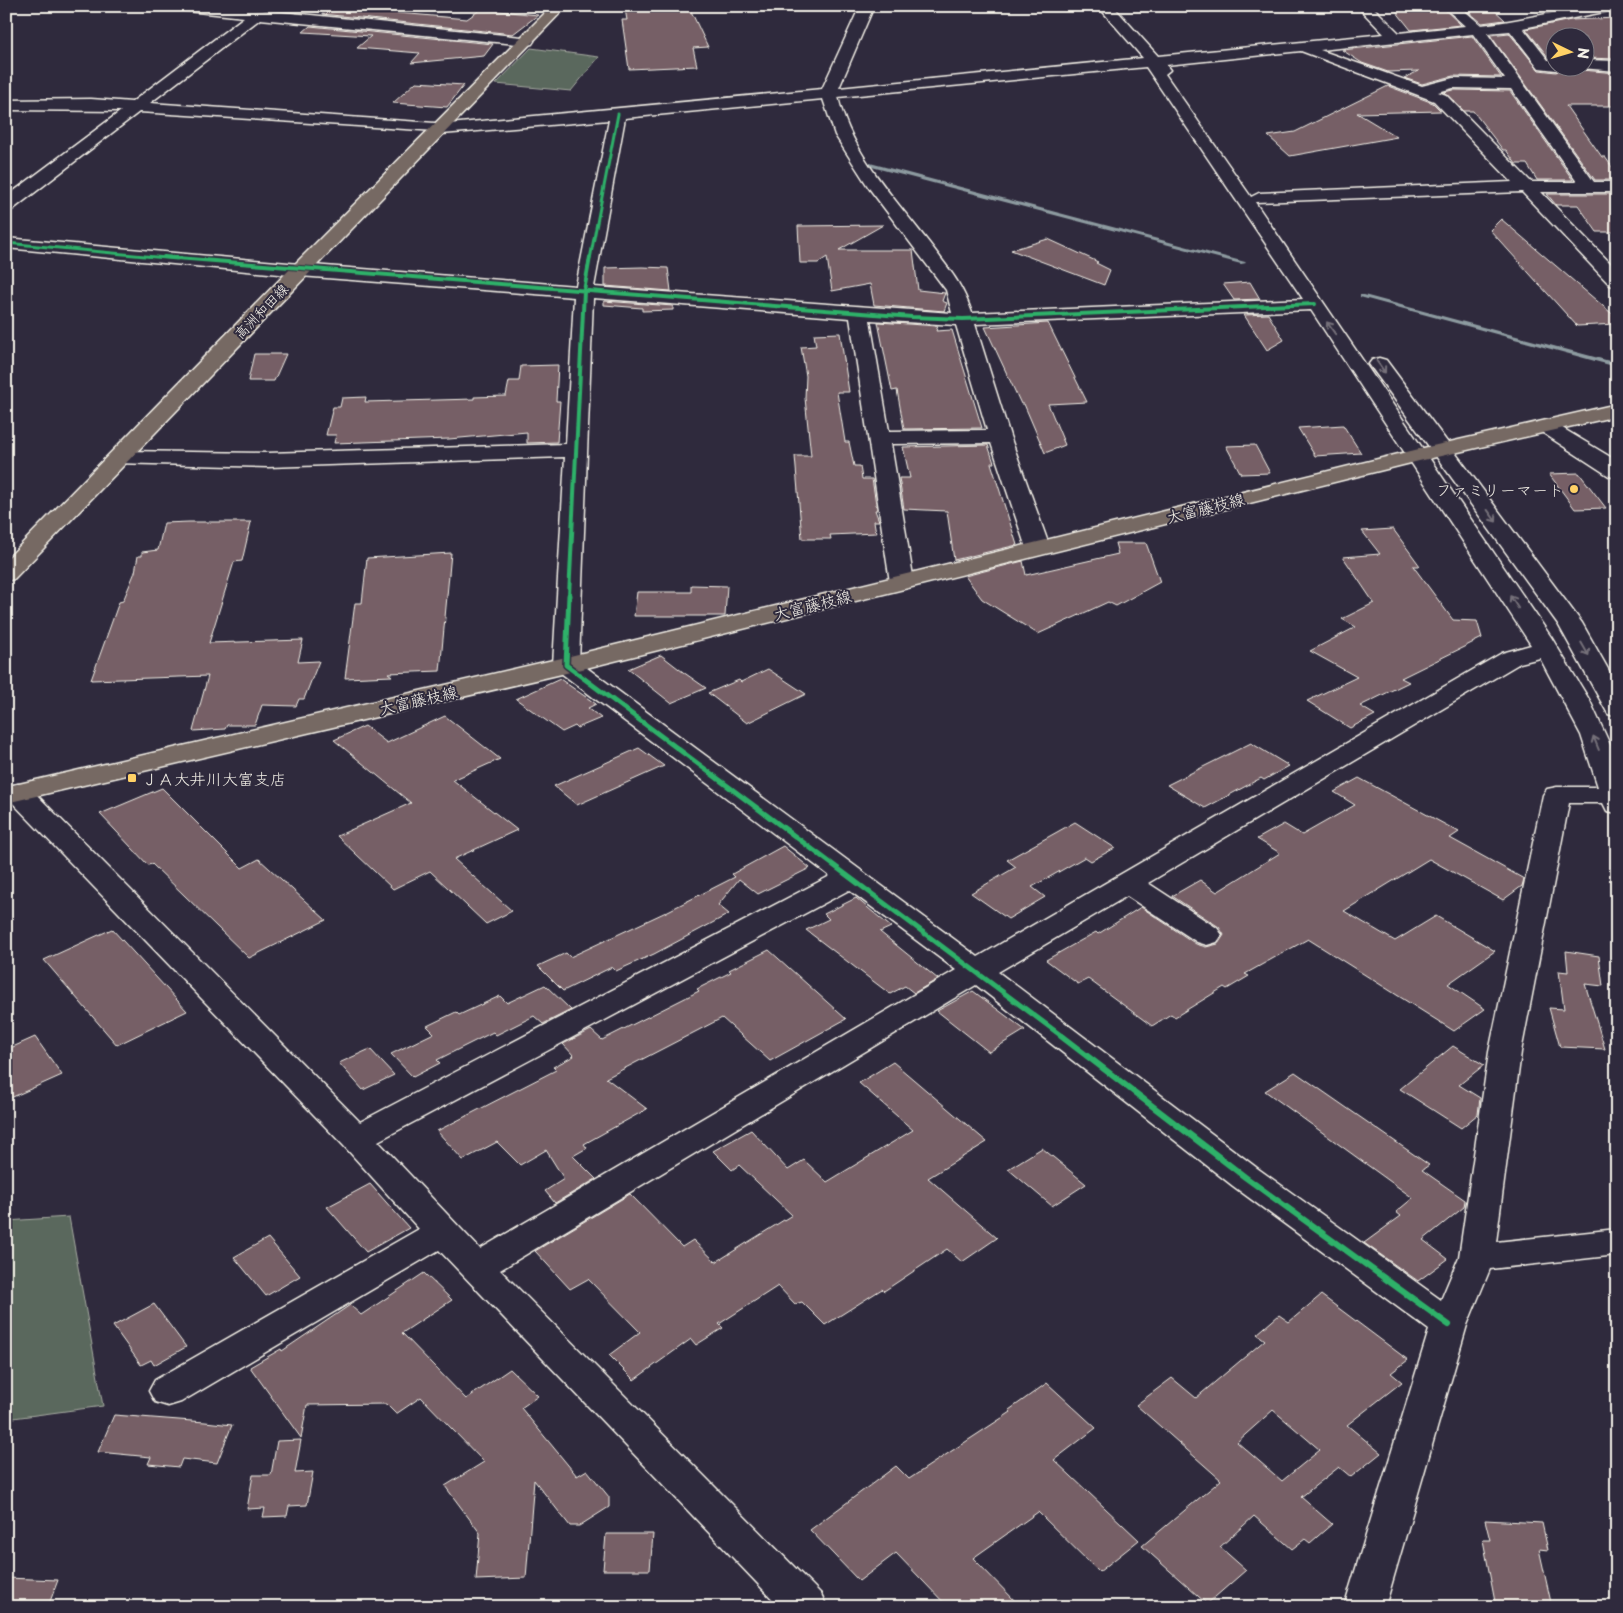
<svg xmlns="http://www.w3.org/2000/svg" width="1623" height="1613" font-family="'Playpen Sans','Klee One',sans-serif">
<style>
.green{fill:#5a675d;stroke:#a7aca2}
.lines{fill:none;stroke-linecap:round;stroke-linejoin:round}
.stream{fill:#8d9ba0;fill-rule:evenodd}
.building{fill:#765f66;stroke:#f4f1e8;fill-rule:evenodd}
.minor-casing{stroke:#f4f1e8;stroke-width:3}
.major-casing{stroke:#f4f1e8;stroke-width:3}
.minor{fill:#2f2a3d;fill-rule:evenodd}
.major{fill:#766964;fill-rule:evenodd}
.cycleway-far3-casing{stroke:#2f2a3d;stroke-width:5}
.cycleway-far2-casing{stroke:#2f2a3d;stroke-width:6}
.cycleway-far1-casing{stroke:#2f2a3d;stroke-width:8}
.cycleway-casing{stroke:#2f2a3d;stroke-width:9}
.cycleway-far3{stroke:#2db169;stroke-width:3}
.cycleway-far2{stroke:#2db169;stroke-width:4}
.cycleway-far1{stroke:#2db169;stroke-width:5}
.cycleway{stroke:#2db169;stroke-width:6}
.oneway{stroke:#747079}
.poi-dot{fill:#ffd166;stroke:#2f2a3d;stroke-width:2}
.labels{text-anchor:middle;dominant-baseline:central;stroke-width:4;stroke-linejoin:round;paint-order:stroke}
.far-street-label{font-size:14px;fill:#f4f1e8;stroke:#2f2a3d}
.poi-label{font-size:16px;fill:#f4f1e8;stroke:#2f2a3d;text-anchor:end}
.street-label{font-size:16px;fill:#f4f1e8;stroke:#2f2a3d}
</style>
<rect width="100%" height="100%" fill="#2f2a3d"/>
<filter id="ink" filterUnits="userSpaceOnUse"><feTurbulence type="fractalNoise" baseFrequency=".02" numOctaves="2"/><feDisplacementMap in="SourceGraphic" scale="10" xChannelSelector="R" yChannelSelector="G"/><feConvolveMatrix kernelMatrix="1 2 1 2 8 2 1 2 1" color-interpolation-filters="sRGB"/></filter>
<g filter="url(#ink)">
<!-- green -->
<path class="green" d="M531,48l68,9 -28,34 -75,-7z
M69,1217l34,189 -97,13v-97l3,-14h-3v-87z"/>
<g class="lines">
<!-- stream -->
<path class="stream" d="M870,163l375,99 1,1 -5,1 -373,-98v-2z
M1360,295h4l253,68v4l-257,-70z"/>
</g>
<!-- building -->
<path class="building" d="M1392,6h49l20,19 -50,5z
M1462,6h28l15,14 -23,3z
M330,7l137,12 14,-10 57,6 -25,19 -191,-20z
M664,8v3l26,-2 18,38 -15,1 4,18 -68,3 -7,-49h5l-2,-11z
M1617,18v41l-31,-1v-20h-30v20h-7l-23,-29 45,-9z
M310,26l183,18 -9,12 -73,7 9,-10 -63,-5 14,-12 -68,-4z
M1509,33l30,37 17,2 8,-4h15l2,2 36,3v33h-51l36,51h3l12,17v6h-22l-105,-145z
M1472,36l29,41 -48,-1 -31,8 -18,-6 15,-7 -31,1 -26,-9 -20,-13z
M416,82l48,3 -17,22 -54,-4z
M1388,86l45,17 8,8 -84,2 40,24 -107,19 -22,-20 27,-4z
M1453,90l57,1 63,89h-36l-10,-16h-11l-10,-14h-3l-30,-39h-9l-20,-19z
M1547,194h70v38h-20l-19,-27h-22z
M1501,219l116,99v6l-40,2 -87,-96z
M883,225l-44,25h74l5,40 27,3 -3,8 5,2 -3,8 -70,-6 -4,-21 -38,7 -5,-34 -9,6h-18l-2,-37z
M1048,239l50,23 -2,1 14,7 -6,15 -93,-35z
M642,267l26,1 3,23 -66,-5v-18z
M1250,282l10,17 -26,1 -11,-16z
M604,301l69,5v4l-31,1v-3l-38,-3z
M1268,314l16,26 -17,10 -23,-35z
M878,322l60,4 -2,5 16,-1 30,98 -78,1 -7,-39 -5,1z
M1048,323l39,79 -39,2 17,41 -20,8 -21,-49h-3l-36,-77z
M840,333l9,59h-12l8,50h4l5,24h6l2,13h10l5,31h-2l4,11h-5l2,12 -46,2 1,4h-29l-7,-83h16l-6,-58 1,-22 -5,-29 15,-1 -2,-12z
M254,354h32l-12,27h-26z
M558,365l-2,36h4l-3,41 -30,1v-11l-78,7 -115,4 2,-8h-10l7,-28h7l2,-9 24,-1 -1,5 109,-3v-2l32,-1 3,-15h10l2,-15z
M1343,425l18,28 -46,3 -17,-28z
M988,445l6,18h-3l26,82 -63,15 -7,-49 -43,-2 -5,-31h11l-7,-31z
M1255,445l15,28 -29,1 -15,-28z
M1579,473l27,35 -31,1 -26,-35z
M189,522h62l-9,39 -8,1 -25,81 94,-3 -5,22 21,-1 -15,38h-5l-3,7 -34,-1 -7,20h-28l-2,4 -32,2 15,-55 -117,4 28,-78 4,-1 12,-29 3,-16h4v-4l16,-2 6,-27z
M1393,529l27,37h-7l40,54 24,1 5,17 -81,40 8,4 -49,24 15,9 -25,13 -43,-27 50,-24 -47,-26 46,-24 -14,-8 32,-16 -31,-46 37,-3 -18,-23z
M1115,543h31l14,39 -44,24 -8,-4 -70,32 -56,-35 -17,-23 58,-15 3,14 92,-21z
M451,553l-11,118 -52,2 4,3 -47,2 10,-75h7l5,-45z
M691,585l36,1 -2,30h-91l3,-24h54z
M661,655l22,17 23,16 -35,15 -43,-34z
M768,669l38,25 -59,29 -39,-30 31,-13 2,2z
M560,679l36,25 -8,4 13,10 -24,10 -2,-2 -13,6 -46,-33z
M445,716l55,43 -47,21 64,50 -63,29 58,52 -26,13 -56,-53 -37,18 -56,-53 74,-33 -77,-63 31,-14 22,17z
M1251,743l38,23 -25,14 -3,-2 -56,30 -38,-23z
M639,748l25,18 -87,39 -23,-19z
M1359,778l100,54 -9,6 74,41 -2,7 -19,14 -74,-41 -85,52 51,30 41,-25 59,35 -47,33 37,25 -31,22 -146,-92 -63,35 4,2 -22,13 -3,-2 -49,30 -4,-3 -19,12 -64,-47 -10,5 -32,-24 50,-28 2,2 43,-27 55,37 10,3 12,-3 6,-9 -5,-8 -47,-31 28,-16 17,12 63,-39 -23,-14 27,-15 18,11 53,-30 -21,-13z
M162,788l80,80 17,-9 67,61 -77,38 -97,-94 -4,1 -48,-51z
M1075,822l40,26 -24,13 -6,-4 -53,30 13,10 -37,22 -37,-26 45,-26 -9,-7z
M783,846l27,22 -52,26 -19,-15 -21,26 11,9 -75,40 -38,17 -4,-4 -49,24 -25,-25 28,-13 4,4 96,-45 69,-35 -3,-3z
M856,898l35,29 -11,5 58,47 -24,14 -9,-7 -15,8 -84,-64 23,-11 -5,-5z
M112,929l75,82 -70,34 -73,-85z
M769,950l77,69 -76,42 -48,-43 -116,60 41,31 -63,35 3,4 -14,8 23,23 -41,24 -10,-12 19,-12 -18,-29 -26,15 -23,-23 -34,18 -26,-29 119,-61 -3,-3 21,-11 -11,-12 28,-14 11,10 97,-49 -2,-2 34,-17 -2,-2z
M1566,951l33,5 4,30 -18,-2 20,65 -45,-2 -11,-39 15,1 -5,-38 9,1z
M545,985l26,25 -28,14 -9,-8 -38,19 -3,-3 -56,28 3,3 -27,14 -22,-23 43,-21 -7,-7 29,-14 3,3 41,-19 7,7z
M973,991l52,39 -36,22 -52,-41z
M35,1037l27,38 -56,25v-50z
M1453,1046l31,19 -25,20 21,13 -2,16 -17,14 -61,-39z
M370,1049l24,26 -31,15 -24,-27z
M893,1062l94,80 -59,36 69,60 -35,24 -15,-13 -63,42 -2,-2 -57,36 -23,-23 -7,2 -17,-18 -59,38 4,4 -27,17 -5,-6 -57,41 -25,-25 31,-23 -52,-53 -18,10 -35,-38 95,-57 52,53 11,-7 23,22 76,-47 -53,-50 -7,5 -19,-19 38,-21 37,40 16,-10 23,22 86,-52 -54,-47z
M1295,1072l134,93 -7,5 43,30 -1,7 -41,33 25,19 -30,22 -54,-38 37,-27 -5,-4 17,-14 -148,-107z
M1042,1148l44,36 -34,22 -44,-37z
M370,1184l39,44 -43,24 -39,-45z
M268,1238l32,38 -34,20 -32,-39z
M424,1273l28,27 -50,33 64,66 44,-30 28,27 -17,12 56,68 10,-6 22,27v10l-30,19h-9l-36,-46 -8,98 -50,2 4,-47 -35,-47 39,-24 -63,-65 -25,17 -10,-10 -79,1 -6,33 -51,-71 31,-18 1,2 68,-46 11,10z
M1321,1295l87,65 -17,13 11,9 -55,43 34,28 -30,24 -12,-10 -38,30 31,27 -22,19 -5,-4 -13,10 -38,-33 -34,31 26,23 -39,34 -65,-58 79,-66 -85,-75 36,-27 24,20 69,-58 -8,-6 22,-19 10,7zM1273,1410l47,40 -38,31 -45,-39z
M154,1304l32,43 -32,18 -3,-5 -10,5 -28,-39z
M1047,1383l49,45 -42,32 85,80 -40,32 -61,-60 -65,46 48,49h-73l-52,-54 -37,28 -49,-51 86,-64 13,13 102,-67 -2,-2z
M114,1415l91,7 27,3 -15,38 -35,-4 -3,8 -31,-3 3,-7 -53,-5z
M301,1440l-6,33 18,-1 -6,33 -18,1 -2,10 -24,1 2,-9 -18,1 6,-34h18l6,-34z
M1485,1520l57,3 6,27 -9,-1 13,58h-56l-13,-67h7z
M606,1534h47l-3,36h-47z
M6,1578l52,2 -10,27h-42z"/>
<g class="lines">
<!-- minor casing -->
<g class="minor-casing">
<path id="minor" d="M171,6h52l309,32 2,3 -2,3 -5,1 -267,-26 -110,84 299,21 373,-35 38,-83h14l-35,82 304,-30 -45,-52h15l45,50 226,-22 -27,-28h15l27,27 66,-7 -22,-20h16l22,19c45,-5 90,-19 136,-19v4h-3l-91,18 25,32h8v8h6l-6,2 -17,-2 -29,-37 -23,2 107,149h23v10h-76l76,78v17l-7,-2 -88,-93 -267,10 296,435 39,64 27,59v53l-10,-2 -4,-8h-34l-48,249 -25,190 121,-13v26l-127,14 -23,56 -82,282h-41l85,-277 -196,-144 -257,-201 -476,285 321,324 6,13h-47l-341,-357 -258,152 -13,4 -13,-4 -6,-11 6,-11 264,-151 -75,-83 -336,-348 -2,-9 2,-3 10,-2 10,2 332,336 470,-246 -273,-206 -4,-5 12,-208 -297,10 -155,-4 -3,-5 3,-5 8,-2 147,2 298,-9 8,-147 -274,-21 -294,-28v-10l294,26 276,22 33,-166 -167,14 -6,-3 -297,-19 -127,98 -6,1v-14l115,-86 -115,-1v-10l85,-1 41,3 112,-85 -66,-7zM1473,34l32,45 -52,-1 -31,8 -102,-36zM1301,51l133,50 78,81 -253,11 -8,4 -86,-123 5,-4 -4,-5zM1146,67l157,232 -331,14c-10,-29 -21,-41 -39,-65 -35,-46 -82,-94 -95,-151zM1453,88l58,1 66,93h-46l-85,-87 -8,-3zM823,99l12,36 34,53 77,102 6,23 -358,-26 31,-169zM593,298l257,20 40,264 4,5 8,2 8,-2 4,-5 -23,-138 100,-1 35,105 4,5 8,2 8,-2 4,-5 -40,-112 -35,-112 336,-14 220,335 -29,8 -524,304 -399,-295zM870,320l86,5 31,105 -98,1zM1540,658l41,77 17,52h-41l-10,2 -4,6 -54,257 -30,205 -18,43 -184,-132 -259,-196 129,-76 70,46 10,3 10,-3 5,-7 -5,-7 -69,-45 372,-220zM849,890l107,80 -476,279 -102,-108z
M1586,60l31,1v10l-36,-3h5z
M1379,358l7,2 196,263 35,62v32l-9,-3 -50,-90 -189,-260 3,-4z
M1547,421l7,2 63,38v17l-8,-2 -69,-45 -4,-4 4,-4z"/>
</g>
<!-- major casing -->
<g class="major-casing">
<path id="major" d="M552,6h15l-553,573 -8,2v-21l287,-294z
M1617,404v12l-198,45 -853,212 -560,130v-16l560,-130 853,-208z"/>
</g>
<!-- minor -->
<use href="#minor" class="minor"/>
<!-- major -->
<use href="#major" class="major"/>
<!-- cycleway-far3 casing -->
<g class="cycleway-far3-casing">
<path id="cycleway-far3" d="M6,243l171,16
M590,259l28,-145"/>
</g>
<!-- cycleway-far2 casing -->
<g class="cycleway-far2-casing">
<path id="cycleway-far2" d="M164,257l748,60 51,2 352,-15
M569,596l15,-305 6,-34"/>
</g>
<!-- cycleway-far1 casing -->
<g class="cycleway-far1-casing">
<path id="cycleway-far1" d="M569,595l-3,70 497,372"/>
</g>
<!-- cycleway casing -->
<g class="cycleway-casing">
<path id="cycleway" d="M1061,1036l184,141 204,148"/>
</g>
<!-- cycleway-far3 -->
<use href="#cycleway-far3" class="cycleway-far3"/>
<!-- cycleway-far2 -->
<use href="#cycleway-far2" class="cycleway-far2"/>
<!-- cycleway-far1 -->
<use href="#cycleway-far1" class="cycleway-far1"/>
<!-- cycleway -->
<use href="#cycleway" class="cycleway"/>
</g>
<!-- one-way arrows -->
<defs><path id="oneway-shaft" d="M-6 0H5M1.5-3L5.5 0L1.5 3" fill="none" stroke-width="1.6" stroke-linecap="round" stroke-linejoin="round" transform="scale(1.25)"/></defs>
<g class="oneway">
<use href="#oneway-shaft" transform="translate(1331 328) rotate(-125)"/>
<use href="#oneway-shaft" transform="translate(1381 367) rotate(54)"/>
<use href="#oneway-shaft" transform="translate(1492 516) rotate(54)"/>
<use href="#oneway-shaft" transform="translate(1514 602) rotate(-123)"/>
<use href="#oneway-shaft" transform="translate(1585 649) rotate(60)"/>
<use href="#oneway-shaft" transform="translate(1596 743) rotate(-112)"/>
</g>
</g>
<!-- markers -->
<g class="poi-dot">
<circle cx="1574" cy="489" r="5"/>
<rect x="127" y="773" width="10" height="10" rx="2.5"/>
</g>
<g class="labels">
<!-- far-street labels -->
<g class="far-street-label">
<text transform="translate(261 311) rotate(-46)">高洲和田線</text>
</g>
<!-- poi labels -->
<g class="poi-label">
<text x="1564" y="489">ファミリーマート</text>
<text x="142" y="778" text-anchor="start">ＪＡ大井川大富支店</text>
</g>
<!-- street labels -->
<g class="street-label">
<text transform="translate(1205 507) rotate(-14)">大富藤枝線</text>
<text transform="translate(812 604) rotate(-14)">大富藤枝線</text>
<text transform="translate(418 699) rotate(-13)">大富藤枝線</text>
</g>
</g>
<!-- margin -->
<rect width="1623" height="1613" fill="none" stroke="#2f2a3d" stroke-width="25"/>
<rect x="12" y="12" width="1598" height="1588" fill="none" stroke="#f4f1e8" stroke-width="2" filter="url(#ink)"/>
<!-- north arrow -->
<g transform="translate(1570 52) rotate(95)"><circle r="24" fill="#2f2a3d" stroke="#7e7a81"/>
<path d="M0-4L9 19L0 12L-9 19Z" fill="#ffd166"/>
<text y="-8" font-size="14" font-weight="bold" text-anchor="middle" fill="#f4f1e8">N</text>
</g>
</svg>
